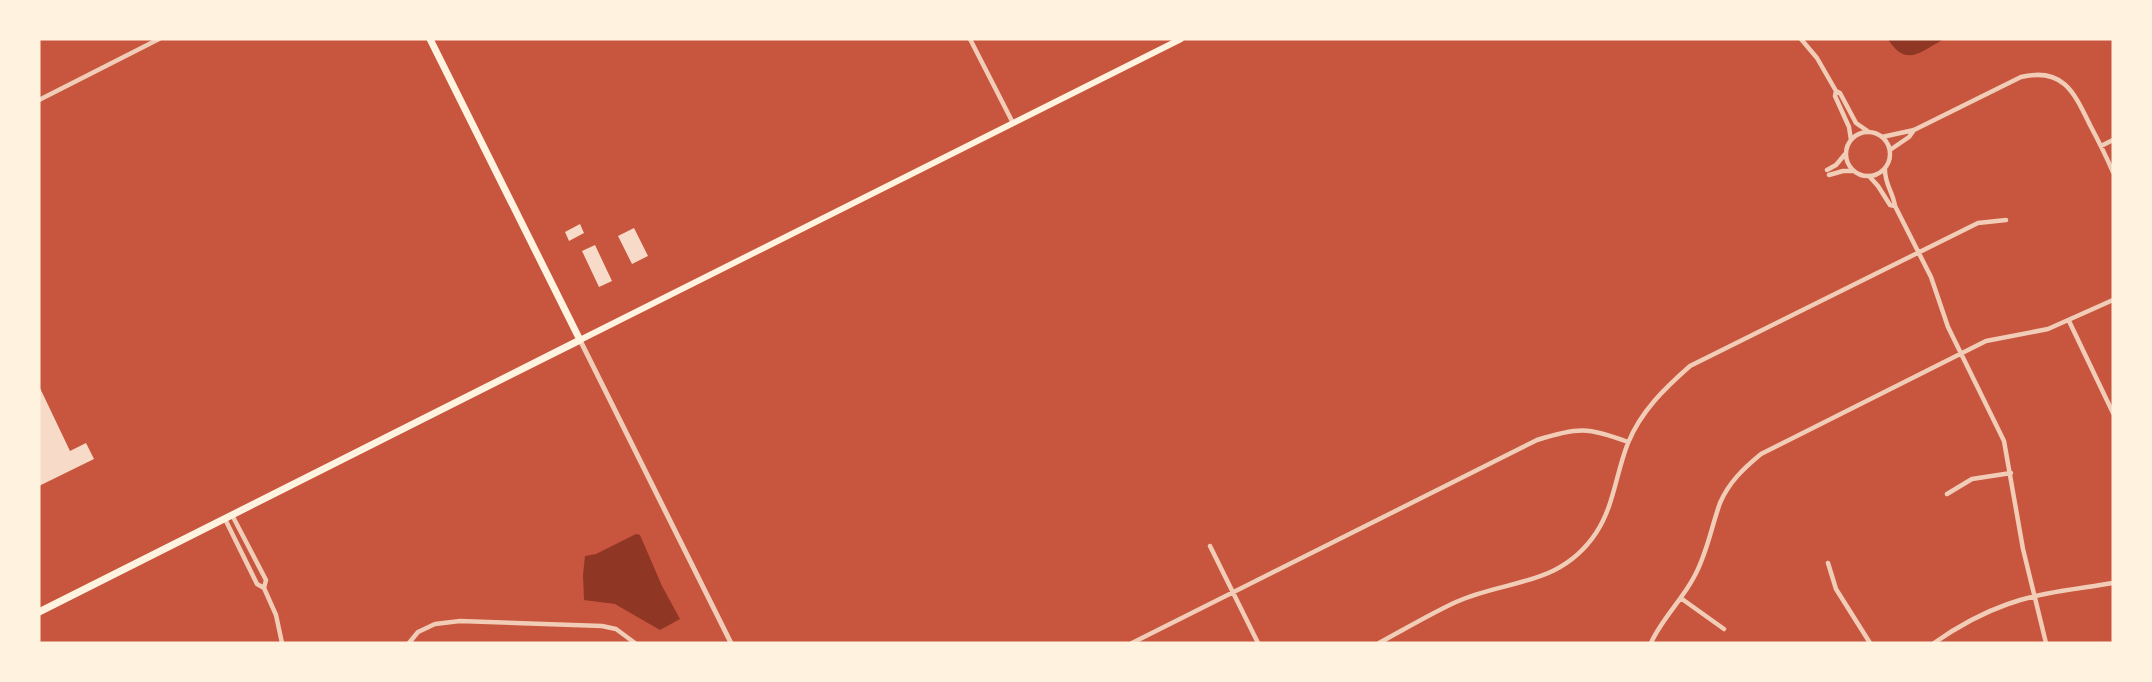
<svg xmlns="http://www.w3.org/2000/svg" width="2152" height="682" font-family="'DejaVu Sans',sans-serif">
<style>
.water{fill:#8f3625}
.building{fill:#f7dbc8}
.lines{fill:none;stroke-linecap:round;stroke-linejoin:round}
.minor{stroke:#f1ccb7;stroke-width:4.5}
.tertiary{stroke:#f1ccb7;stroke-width:5}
.secondary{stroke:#fff3e0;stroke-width:6}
.primary{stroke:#fff3e0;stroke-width:7}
</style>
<rect width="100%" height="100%" fill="#c8553d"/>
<!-- water -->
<path class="water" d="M1888,39h56c-24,13 -38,29 -56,0z
M636,534l4,1 22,51 18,33 -20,11 -45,-26 -31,-4 -1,-25 2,-19 11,-2z"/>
<!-- building -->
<path class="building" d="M580,224l4,9 -15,8 -4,-9z
M634,228l14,28 -16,8 -14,-28z
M595,245l17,36 -13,6 -17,-36z
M39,386l31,65 16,-8 8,16 -55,27z"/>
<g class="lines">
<!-- minor -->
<path class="minor" d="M970,39l43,84
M1801,39l16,19 19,33 4,2 16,30 13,9
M1836,91l-1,5 14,31 2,13
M39,100l120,-61
M1846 154a22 22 0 1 1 44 0a22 22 0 1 1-44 0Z
M1882,137l32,-7 107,-53c42,-10 53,15 69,48 8,15 16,31 23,47
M2101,146l12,-6
M1890,150l19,-13 5,-7
M1885,168c-1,15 8,24 10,38l36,71 17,50 56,114 19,108 23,94
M1827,170l9,-5 10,-12
M1829,175l14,-4h10
M1869,176l9,10 12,19 5,1
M2069,321l44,92
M1947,494l25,-15 39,-6
M232,515l34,65 -2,8 12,27 6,28
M225,519l32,65 7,4
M1210,546l48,97
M1828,563l8,26 34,54
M1682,599l42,30
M409,643l9,-11 17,-8 25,-3 142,5 14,3 19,14
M1132,643l405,-203c41,-13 51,-13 91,2
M1379,643c26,-14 51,-29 77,-41 51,-23 104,-15 140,-69 18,-27 20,-60 32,-90 13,-32 37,-55 62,-77l288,-143 28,-3
M1651,643c10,-23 31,-43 43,-66 13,-23 17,-49 26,-74 9,-21 24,-35 41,-49l225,-113 62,-12 65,-29
M1934,643c23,-16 48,-30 74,-39 33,-12 70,-15 105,-21"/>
<!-- tertiary -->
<path class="tertiary" d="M580,340l151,303"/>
<!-- secondary -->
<path class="secondary" d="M580,340l601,-301"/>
<!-- primary -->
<path class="primary" d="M39,612l541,-272 -150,-301"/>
</g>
<!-- border -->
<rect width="2152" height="682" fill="none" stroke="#fff3e0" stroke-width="81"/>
</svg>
